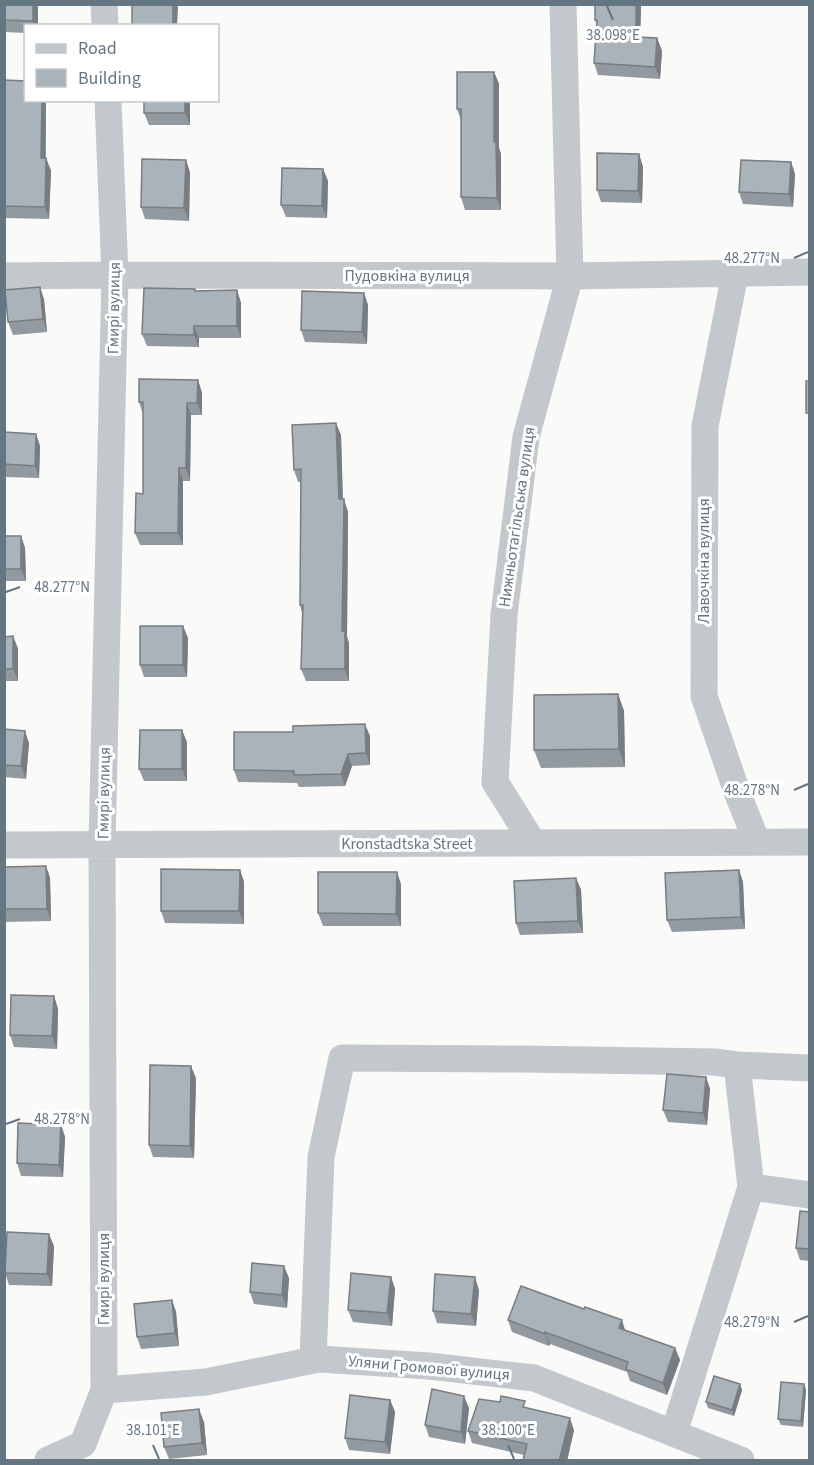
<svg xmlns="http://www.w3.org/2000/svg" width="814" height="1465" font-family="'Source Sans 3',sans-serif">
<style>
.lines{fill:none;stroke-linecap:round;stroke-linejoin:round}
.street{stroke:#c3c8cc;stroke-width:27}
.wall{fill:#929a9f}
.shaded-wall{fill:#777d82}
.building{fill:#aab3b9;stroke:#777d82;stroke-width:1.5}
.ticks{fill:none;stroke:#657683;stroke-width:2}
.labels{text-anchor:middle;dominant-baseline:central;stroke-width:6;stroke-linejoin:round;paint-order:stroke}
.street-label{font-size:16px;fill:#657683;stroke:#fff}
.ticks-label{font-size:15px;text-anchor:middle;fill:#657683;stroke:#fff;stroke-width:6;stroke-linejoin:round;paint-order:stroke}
</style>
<rect width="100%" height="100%" fill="#fafaf8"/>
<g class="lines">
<!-- street -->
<path class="street" d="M104,4l1,22
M735,274l-30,152 -1,270 33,96 20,50
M4,276l111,-1 455,1 240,-4
M533,843l-38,-61 9,-167 22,-178 44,-161 -7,-272
M4,845l806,-3
M737,1065l73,3
M751,1187l59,8
M313,1360l8,-203 21,-99 181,1 192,3 22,3 14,122 -77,246
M104,1390l102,-8 113,-23 110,7 105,12 207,82
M48,1460l35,-16 21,-54 -2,-545 13,-570 -7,-175"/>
</g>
<!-- wall -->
<path class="wall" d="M4,4h34v22h-12v7l-22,-1z
M595,4h46l-1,33 17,1 5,13 -2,28 -62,-4 -4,-12 3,-38 -2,-5z
M494,72l5,12v64l2,6v56h-36l-4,-13v-77l-4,-11z
M4,80l42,20v58l5,13 -2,48 -43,-1 -2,-5z
M144,100h46v25h-41l-5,-12z
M639,154l4,13 -1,36 -41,-1 -4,-12z
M791,162l4,12 -2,33 -50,-3 -4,-12z
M323,169l5,12 -1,37 -41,-1 -5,-12z
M190,172l-1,49 -44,-2 -4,-12z
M237,290l4,13v35h-42v9l-52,-1 -5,-12 54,-43z
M364,293l4,12 -1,39 -62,-2 -4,-12z
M44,299l3,33 -34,3 -5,-13z
M198,380l4,13v22h-11l-1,66h-7v64h-43l-5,-12 8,-39v-80l-4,-12z
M4,432l32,2 4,12 -1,32 -35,-1z
M341,435l2,64 5,13 -1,125 2,6v38h-43l-5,-12 1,-56 -2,-8 1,-123h-3l-4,-12z
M4,536h17l4,12 1,33h-22z
M183,626l5,12 -1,39h-43l-4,-12z
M13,636l5,13v32h-14v-44z
M618,694l6,17 1,56 -84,1 -7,-18z
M4,729l25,14 -3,36 -22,-2z
M370,736v29l-18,1 -7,20 -46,1 -2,-4 -59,-1 -4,-12z
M187,742v39h-43l-5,-12z
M46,866l4,12 1,43 -47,1v-55z
M240,870l4,12v42l-79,-1 -4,-12z
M739,870l4,12 2,47 -73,3 -5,-12z
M576,878l5,12 2,43 -63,2 -4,-12z
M401,884v42h-78l-5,-13z
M54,996l4,13 -1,40 -43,-2 -4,-12z
M706,1077l4,12 -3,36 -39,-3 -5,-12z
M196,1078l-2,80 -41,-1 -4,-12z
M61,1125l4,12 -2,40 -42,-1 -4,-13z
M810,1212v49l-10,-1 -4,-12z
M54,1246l-2,40 -43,-1 -4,-12z
M391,1277l4,12 -3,37 -39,-4 -5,-12z
M289,1278l-2,30 -33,-4 -4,-12z
M479,1290l-3,36 -39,-3 -4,-12z
M172,1300l4,12 3,34 -38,3 -4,-12z
M508,1320l117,10 50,18 5,12 -13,35 -37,-14 -3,-9 -77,-28 -1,2 -37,-14z
M740,1384l2,6 -8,26 -26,-8 -2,-6z
M804,1384l2,6 -3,37 -22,-2 -3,-6z
M390,1400l5,12 -5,42 -41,-4 -4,-12z
M469,1408l-4,36 -36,-7 -4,-12z
M527,1408l47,22 -7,31h-44l1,-6 -52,-12 -4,-12z
M204,1422l3,33 -38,4 -5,-12z"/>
<!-- shaded-wall -->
<path class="shaded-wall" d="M33,4h5v22h-3l-2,-5z
M173,4h4l1,4 -1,18h-4z
M636,4h5l-1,45 -4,-12z
M657,38l5,13 -2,28 -5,-12z
M494,72l5,12v64l2,6v56l-4,-12 -3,-56z
M42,100h4l-1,70 -4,-12z
M185,100h5v25l-5,-12z
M639,154l4,13 -1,36 -4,-12z
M46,158l5,13 -2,48 -4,-12z
M186,160l4,12 -1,49 -5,-13z
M791,162l4,12 -2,33 -4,-13z
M323,169l5,12 -1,37 -5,-12z
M40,287l4,12 3,33 -4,-13z
M237,290l4,13v35l-4,-12z
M364,293l4,12 -1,39 -5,-12z
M194,326l5,12v9l-5,-12z
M198,380l4,13v22l-5,-12z
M187,403l4,12 -1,66 -4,-13z
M336,423l5,12 2,76 -4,-12z
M36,434l4,12 -1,32 -4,-12z
M179,468l4,13v64l-5,-12z
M344,499l4,13 -1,125 2,6v38l-4,-12 -3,-38z
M21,536l4,12 1,33 -5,-12z
M183,626l5,12 -1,39 -4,-12z
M13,636l5,13v32l-5,-12z
M618,694l6,17 1,56 -6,-18z
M365,724l5,12v29l-4,-12z
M182,730l5,12v39l-5,-12z
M25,731l4,12 -3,36 -5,-13z
M348,754l4,12 -7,20 -4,-12z
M46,866l4,12 1,43 -4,-12z
M240,870l4,12v42l-5,-13z
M739,870l4,12 2,47 -4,-12z
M397,872l4,12v42l-5,-12z
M576,878l5,12 2,43 -5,-12z
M54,996l4,13 -1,40 -5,-13z
M191,1066l5,12 -2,80 -4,-12z
M706,1077l4,12 -3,36 -4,-12z
M61,1125l4,12 -2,40 -4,-12z
M49,1234l5,12 -2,40 -5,-12z
M284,1266l5,12 -2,30 -5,-13z
M391,1277l4,12 -3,37 -5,-13z
M475,1277l4,13 -3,36 -5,-12z
M172,1300l4,12 3,34 -4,-13z
M622,1320l4,13 -7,-5z
M545,1332l5,12 -1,2 -4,-12z
M675,1348l5,12 -13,35 -4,-12z
M740,1384l2,6 -8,26 -2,-6z
M804,1384l2,6 -3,37 -2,-6z
M464,1396l5,12 -4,36 -4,-12z
M390,1400l5,12 -5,42 -5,-12z
M199,1409l5,13 3,33 -5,-12z
M570,1418l4,12 -7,31h-8z"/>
<!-- building -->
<path class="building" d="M4,4h29v17l-29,-1z
M132,4h41v22h-41z
M595,4h41v33l21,1 -2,29 -61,-4 3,-43h-2z
M457,72h37v70h2l1,56 -36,-1v-88h-4z
M4,80l22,1v19h16l-1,58h5l-1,49 -41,-1z
M144,100h41v13h-41z
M597,153l42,1 -1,37 -41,-1z
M142,159l44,1 -2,48 -43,-1z
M741,160l50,2 -2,32 -50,-2z
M282,168l41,1 -1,37 -41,-1z
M40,287l3,32 -35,3 -3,-32z
M144,288l51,1v2l42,-1v36h-43v9l-52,-1z
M302,291l62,2 -2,39 -61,-2z
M139,379l59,1 -1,23h-10l-1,65h-7l-1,65h-43l1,-40 7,1v-92h-4z
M806,381h4v44l-1,-12h-3z
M336,423l3,76h5l-2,132h3v38h-44l2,-64h-3l1,-136 -7,1 -2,-45z
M4,432l32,2 -1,32 -31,-2z
M4,536h17v33h-17z
M140,626h43v39h-43z
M13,636v33h-9v-32z
M618,694l1,55 -85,1v-55z
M365,724l1,29 -18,1 -7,20 -47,1v-4l-60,-1v-38h59v-6z
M4,729l21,2 -4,35 -17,-1z
M140,730h42v39h-43z
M46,866l1,43h-43v-42z
M161,869l79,1 -1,41h-78z
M739,870l2,47 -74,3 -2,-47z
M318,872h79l-1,42 -78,-1z
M576,878l2,43 -62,2 -2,-42z
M11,995l43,1 -2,40 -42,-1z
M150,1065l41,1 -1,80 -41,-1z
M667,1074l39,3 -3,36 -40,-3z
M18,1123l43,2 -2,40 -42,-2z
M800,1211l10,1v37l-14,-1z
M7,1232l42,2 -2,40 -42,-1z
M252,1263l32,3 -2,29 -32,-3z
M351,1273l40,4 -4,36 -39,-3z
M435,1274l40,3 -4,37 -38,-3z
M521,1286l63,23 1,-2 37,13 -3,8 56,20 -12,35 -37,-14 2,-7 -83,-30v2l-37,-14z
M172,1300l3,33 -38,4 -3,-33z
M714,1376l26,8 -8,26 -26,-8z
M781,1382l23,2 -3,37 -23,-2z
M432,1389l32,7 -3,36 -36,-7z
M350,1395l40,5 -5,42 -40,-4z
M501,1396l24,5 -2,6 47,11 -11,43 -36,-1 4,-16 -59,-13 11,-32 21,3z
M199,1409l3,34 -38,4 -3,-34z"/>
<!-- ticks -->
<path class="ticks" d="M607,6l6,14M794,258l14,-6M6,592l14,-5M794,790l14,-6M6,1124l14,-5M794,1322l14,-6M153,1445l6,14M508,1445l6,14"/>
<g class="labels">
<!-- street labels -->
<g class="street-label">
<text x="407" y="276">Пудовкіна вулиця</text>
<text transform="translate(114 308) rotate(-89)">Гмирі вулиця</text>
<text transform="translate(517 517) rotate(-82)">Нижньотагільська вулиця</text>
<text transform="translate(704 561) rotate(-90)">Лавочкіна вулиця</text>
<text transform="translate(104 793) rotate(-89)">Гмирі вулиця</text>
<text x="407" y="844">Kronstadtska Street</text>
<text transform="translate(104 1279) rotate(-90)">Гмирі вулиця</text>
<text transform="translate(429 1368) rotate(5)">Уляни Громової вулиця</text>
</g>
</g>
<g class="ticks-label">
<text x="613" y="40">38.098°E</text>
<text x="752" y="263">48.277°N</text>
<text x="62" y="592">48.277°N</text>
<text x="752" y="795">48.278°N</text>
<text x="62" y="1124">48.278°N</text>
<text x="752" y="1327">48.279°N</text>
<text x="153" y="1435">38.101°E</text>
<text x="508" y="1435">38.100°E</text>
</g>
<!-- border -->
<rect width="814" height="1465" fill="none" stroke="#657683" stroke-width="12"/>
<!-- legend -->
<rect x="24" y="24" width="195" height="78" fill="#ffffff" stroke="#c1c8cd" stroke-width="1.5"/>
<rect x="36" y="44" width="30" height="9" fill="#c3c8cc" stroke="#c1c8cd" stroke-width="1.5"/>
<text x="78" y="54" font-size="18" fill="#657683">Road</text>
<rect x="36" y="69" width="30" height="18" fill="#aab3b9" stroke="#c1c8cd" stroke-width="1.5"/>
<text x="78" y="84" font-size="18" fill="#657683">Building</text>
</svg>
